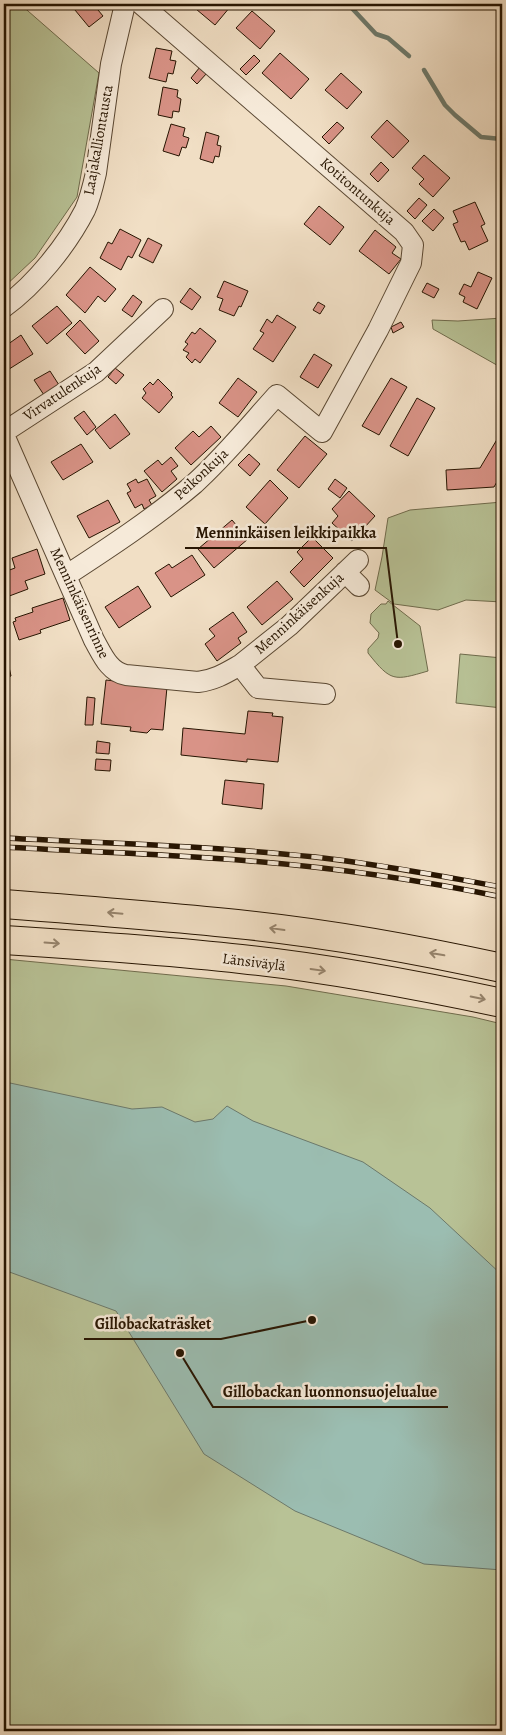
<svg xmlns="http://www.w3.org/2000/svg" width="506" height="1735" font-family="Alegreya,serif">
<style>
.green{fill:#b8c296;stroke:#6f6b4c}
.water{fill:#9bbdb1;stroke:#6c796b}
.lines{fill:none;stroke-linecap:round;stroke-linejoin:round}
.stream{stroke:#6c796b;stroke-width:4.5}
.building{fill:#d99387;stroke:#261401}
.minor-casing{stroke:#594732;stroke-width:22}
.highway-casing{stroke:#261401;stroke-width:30}
.minor{stroke:#f6ead9;stroke-width:20}
.highway{stroke:#f1dfc5;stroke-width:28}
.rail-casing{stroke:#261401;stroke-width:5.5}
.rail{stroke:#f6ead9;stroke-width:4;stroke-dasharray:11;stroke-linecap:butt}
.oneway{stroke:#96846d}
.labels{text-anchor:middle;dominant-baseline:central;stroke-width:5;stroke-linejoin:round;paint-order:stroke}
.street-label{font-size:15px;fill:#261401;stroke:#f6ead9}
.leader{fill:none;stroke:#261401;stroke-width:2}
.callout-dot{fill:#261401;stroke:#f6ead9;stroke-width:2}
.callout-label{font-size:16px;text-anchor:middle;font-weight:bold;fill:#261401;stroke:#f6ead9;stroke-width:5;stroke-linejoin:round;paint-order:stroke}
</style>
<rect width="100%" height="100%" fill="#f1dfc5"/>
<filter id="stains"><feTurbulence type="fractalNoise" baseFrequency=".004" numOctaves="4"/><feColorMatrix values="0 0 0 0 .2 0 0 0 0 .09 0 0 0 0 .02 0 0 0 .5 -.17"/></filter>
<radialGradient id="worn" r=".72"><stop offset=".6" stop-color="#630" stop-opacity="0"/><stop offset="1" stop-color="#630" stop-opacity=".3"/></radialGradient>
<!-- green -->
<path class="green" d="M4,4h16l79,69 -22,124 -42,61 -31,29z
M502,318v50l-69,-39 -1,-9 26,1z
M502,502v100l-36,-2 -28,10 -44,-6 -19,-14 7,-33 6,-39 22,-8z
M388,601l32,25 8,45c-34,10 -37,11 -60,-18v-4l10,-11 1,-5 -9,-10 1,-9 10,-10h5z
M460,654l42,4v50l-46,-5z
M4,959l282,27 187,31 29,7v707h-498z"/>
<!-- water -->
<path class="water" d="M10,1083l122,26 30,-2 33,15 18,-3 14,-13 26,15 110,41 67,46 72,67v295l-78,-6 -129,-53 -91,-57 -88,-143 -112,-41v-183z"/>
<g class="lines">
<!-- stream -->
<path class="stream" d="M348,4l28,30 12,4 21,18
M424,70l21,35 10,10 26,22 20,2 1,2"/>
</g>
<!-- building -->
<path class="building" d="M70,4h23l10,12 -14,11z
M190,4h36l4,3 -15,18z
M252,11l23,20 -15,18 -24,-21z
M156,48l16,3 -2,9 6,1 -3,13 -5,-1 -2,9 -17,-4z
M280,53l29,26 -18,20 -29,-26z
M254,55l6,6 -14,14 -6,-6z
M200,67l7,6 -10,11 -6,-6z
M341,73l21,19 -15,17 -22,-19z
M163,87l15,3 -1,7 4,2 -2,13 -6,-1 -1,7 -14,-3z
M387,120l22,21 -16,17 -22,-21z
M337,122l7,6 -15,16 -7,-7z
M171,124l14,4 -2,8 6,2 -3,10 -4,-1 -3,9 -16,-5z
M206,132l13,4 -2,9 4,1 -2,11 -4,-1 -2,7 -13,-4z
M424,155l26,23 -17,19 -14,-13 5,-5 -12,-11z
M381,162l8,8 -11,12 -8,-8z
M419,198l8,7 -12,14 -8,-8z
M475,202l10,22 -4,2 7,15 -19,9 -4,-9 -4,1 -8,-18 5,-2 -5,-11z
M319,206l25,21 -14,18 -26,-21z
M434,209l10,9 -11,13 -11,-10z
M120,229l21,11 -9,18 -4,-2 -7,14 -21,-12 8,-16 4,2z
M375,230l21,17 -4,6 9,6 -12,15 -30,-23z
M148,238l14,7 -9,18 -14,-7z
M90,267l26,22 -11,13 -7,-6 -13,17 -19,-18z
M478,272l14,6 -15,31 -14,-7 2,-5 -6,-3 5,-10 7,3z
M224,281l24,10 -7,16 -2,-1 -5,10 -15,-6 4,-11 -6,-2z
M427,283l12,6 -5,9 -12,-6z
M190,288l11,9 -9,13 -12,-8z
M133,295l9,7 -10,15 -10,-7z
M318,302l7,4 -5,8 -7,-4z
M57,306l15,17 -25,21 -15,-18z
M277,315l19,12 -23,35 -20,-13 11,-16 -4,-2 7,-12 5,4z
M80,320l19,21 -14,13 -19,-20z
M401,322l3,5 -11,6 -2,-6z
M200,328l16,13 -16,22 -5,-4 -3,4 -6,-6 3,-4 -6,-3 5,-6 -3,-2 7,-10 3,2z
M21,335l12,19 -27,17 -2,-4v-20z
M314,354l18,11 -14,23 -18,-11z
M115,368l9,7 -8,9 -8,-7z
M50,371l9,14 -15,10 -10,-15z
M238,378l19,14 -19,25 -19,-14z
M391,378l16,9 -28,48 -17,-9z
M158,379l14,14 -1,2 2,2 -14,16 -17,-15 4,-5 -3,-4 7,-7 3,3z
M417,398l18,10 -27,48 -18,-10z
M84,411l12,16 -9,8 -13,-17z
M115,414l15,20 -20,15 -15,-19z
M211,426l10,11 -30,28 -16,-17 18,-17 6,6z
M502,431v42l-8,14 -47,3 -1,-20 34,-2z
M305,436l22,18 -28,34 -22,-18z
M81,444l12,18 -30,18 -12,-18z
M249,454l11,10 -10,12 -12,-11z
M171,457l7,9 -7,5 6,8 -15,13 -18,-21 14,-11 4,5z
M136,479l2,4 9,-4 9,17 -7,4 3,5 -8,4 -2,-5 -7,4 -8,-15 4,-2 -4,-7z
M335,479l12,9 -7,10 -12,-9z
M270,480l18,18 -23,26 -19,-17z
M349,491l26,25 -23,25 -20,-18 6,-7 -6,-7z
M108,500l12,22 -31,16 -12,-22z
M232,520l16,19 -34,29 -16,-19z
M312,537l21,21 -29,29 -14,-15 13,-13 -6,-7z
M37,549l8,25 -20,7 3,8 -24,9v-26l11,-4 -3,-10z
M192,555l13,20 -34,22 -16,-24 14,-9 3,4z
M277,581l16,18 -31,26 -15,-18z
M138,586l13,21 -32,21 -14,-21z
M63,598l7,22 -30,10 1,3 -22,7 -6,-18 3,-1 -1,-3 18,-6 -1,-4z
M233,612l14,20 -9,6 3,5 -24,18 -12,-17 10,-8 -6,-7z
M9,667l2,9 -7,2v-10z
M106,680l61,7 -4,43 -12,-1 -4,4 -17,-2 1,-4 -30,-3z
M87,697l8,1 -2,27h-8z
M248,711l25,2 -1,3 11,1 -5,45 -31,-3v3l-66,-7 2,-27 62,6z
M97,741l13,2 -1,11 -13,-1z
M96,759l15,1 -1,11 -15,-1z
M225,780l39,4 -2,25 -40,-5z"/>
<g class="lines">
<!-- minor casing -->
<g class="minor-casing">
<path id="minor" d="M4,307c31,-22 63,-62 81,-97 5,-11 8,-24 11,-37l15,-109 14,-60
M4,432l92,-60 67,-63
M4,435l90,205c8,14 15,32 32,35l72,7c17,-2 28,-9 42,-17l18,23 67,6
M345,572l14,14
M67,575c43,-28 87,-57 127,-91 30,-27 56,-59 83,-89l45,37 56,-102 33,-67 2,-18 -9,-13 -263,-228
M240,665l49,-39 69,-66"/>
</g>
<!-- highway casing -->
<g class="highway-casing">
<path id="highway" d="M4,904c78,6 156,12 233,20 89,9 178,25 265,44
M4,940c79,5 158,10 237,19 87,9 176,26 261,44"/>
</g>
<!-- minor -->
<use href="#minor" class="minor"/>
<!-- highway -->
<use href="#highway" class="highway"/>
<!-- rail casing -->
<g class="rail-casing">
<path id="rail" d="M4,838c103,5 207,8 311,19 63,7 125,19 187,30
M4,847c68,4 136,6 205,11 98,6 197,19 293,39"/>
</g>
<!-- rail -->
<use href="#rail" class="rail"/>
</g>
<!-- one-way arrows -->
<defs><path id="oneway-shaft" d="M-6 0H5M1.5-3L5.5 0L1.5 3" fill="none" stroke-width="1.6" stroke-linecap="round" stroke-linejoin="round" transform="scale(1.25)"/></defs>
<g class="oneway">
<use href="#oneway-shaft" transform="translate(115 913) rotate(-175)"/>
<use href="#oneway-shaft" transform="translate(277 929) rotate(-172)"/>
<use href="#oneway-shaft" transform="translate(52 943) rotate(4)"/>
<use href="#oneway-shaft" transform="translate(437 954) rotate(-170)"/>
<use href="#oneway-shaft" transform="translate(318 970) rotate(8)"/>
<use href="#oneway-shaft" transform="translate(478 998) rotate(12)"/>
</g>
<g class="labels">
<!-- street labels -->
<g class="street-label">
<text transform="translate(98 140) rotate(-80)">Laajakalliontausta</text>
<text transform="translate(358 191) rotate(41)">Kotitontunkuja</text>
<text transform="translate(62 392) rotate(-34)">Virvatulenkuja</text>
<text transform="translate(201 474) rotate(-43)">Peikonkuja</text>
<text transform="translate(80 603) rotate(65)">Menninkäisenrinne</text>
<text transform="translate(299 613) rotate(-42)">Menninkäisenkuja</text>
<text transform="translate(254 962) rotate(7)">Länsiväylä</text>
</g>
</g>
<!-- callouts -->
<path class="leader" d="M398 644L386 548H185M312 1320L221 1339H84M180 1353L213 1407H448"/>
<g class="callout-dot">
<circle cx="398" cy="644" r="5"/>
<circle cx="312" cy="1320" r="5"/>
<circle cx="180" cy="1353" r="5"/>
</g>
<g class="callout-label">
<text x="286" y="538">Menninkäisen leikkipaikka</text>
<text x="153" y="1329">Gillobackaträsket</text>
<text x="330" y="1397">Gillobackan luonnonsuojelualue</text>
</g>
<!-- margin -->
<rect width="506" height="1735" fill="none" stroke="#f1dfc5" stroke-width="20"/>
<rect x="5" y="5" width="496" height="1725" fill="none" stroke="#261401" stroke-width="2.5"/>
<rect x="10" y="10" width="486" height="1715" fill="none" stroke="#261401"/>
<rect width="100%" height="100%" filter="url(#stains)"/>
<rect width="100%" height="100%" fill="url(#worn)"/>
</svg>
